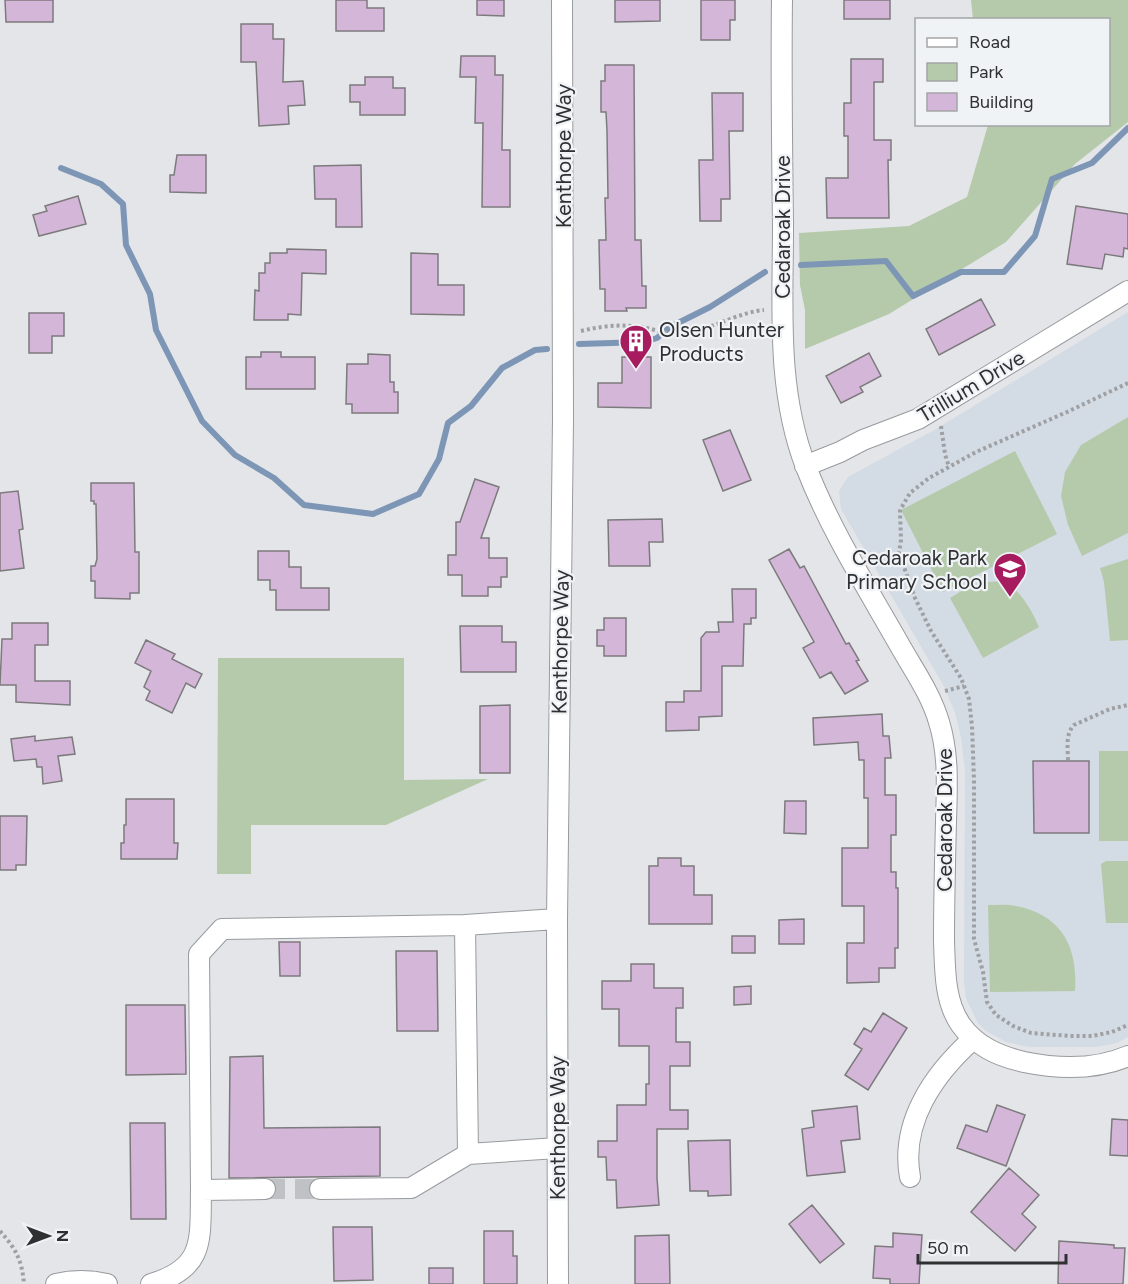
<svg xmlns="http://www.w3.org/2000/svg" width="1128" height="1284" font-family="Figtree,sans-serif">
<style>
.built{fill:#d3dbe4}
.green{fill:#b5caab}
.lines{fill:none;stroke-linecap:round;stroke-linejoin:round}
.stream{stroke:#7d96b6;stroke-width:6}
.building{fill:#d4b7d8;stroke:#7d7a7d;stroke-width:1.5}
.minor-tunnel{stroke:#bfc1c4;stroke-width:20;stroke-dasharray:20 10;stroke-linecap:butt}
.minor-casing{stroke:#989b9e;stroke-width:22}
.path{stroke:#9fa0a3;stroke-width:4;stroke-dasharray:3 3;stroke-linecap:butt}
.minor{stroke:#fff;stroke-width:20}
.labels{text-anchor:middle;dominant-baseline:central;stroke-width:4.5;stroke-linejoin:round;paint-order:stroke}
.street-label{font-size:21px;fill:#2f3031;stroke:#f0f3f6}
.poi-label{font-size:21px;fill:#2f3031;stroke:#f0f3f6;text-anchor:start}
</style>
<rect width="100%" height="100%" fill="#e3e5e9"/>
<!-- built -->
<path class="built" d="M1128,312v725l-11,6 -21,4h-67l-23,-5 -20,-11 -8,-8 -12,-24 -2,-17 1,-211 -4,-34 -6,-24 -10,-25 -104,-179 -2,-18 9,-14 88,-48z"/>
<!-- green -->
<path class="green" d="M971,0h157v122l-53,42 -69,78 -117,72 -84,35v-39l-5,-25 -1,-52 110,-7 58,-29 21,-72 120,-1v-104l-135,-1z
M1128,417v116l-46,23 -14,-31 -7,-29 4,-24 16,-27z
M1015,451l42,83 -114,58 -42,-82z
M1128,559v81l-18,1 -6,-59 -4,-14z
M987,582c5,0 11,-1 15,0 17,4 31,31 37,45l-56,31 -33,-60 18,-11z
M218,658h186v122l84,-1 -102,46h-135v49h-34z
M1099,751h29v90h-29z
M1106,861h22v62h-22l-5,-59z
M988,905c9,0 19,-1 28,1 46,9 62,41 59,85l-85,1z"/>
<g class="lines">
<!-- stream -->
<path class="stream" d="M61,168l40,16 22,20 3,41 24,49 6,36 46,91 33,34 39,23 30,27 69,9 46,-20 20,-35 9,-36 23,-17 31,-38 33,-18 12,-1
M801,265l85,-4 27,35 48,-24h43l31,-36 17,-57 40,-16 36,-35
M579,344l65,-2 13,-4 13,-11 40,-20 55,-35"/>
</g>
<!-- building -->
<path class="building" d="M5,0h48v22h-47z
M336,0h31v8h17v23h-48z
M477,0h27v16l-27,-1z
M615,0h45v21l-45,1z
M701,0h34v20h-5v20h-29z
M844,0h46v19h-46z
M241,24h32v15h11l-1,43 20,-1 2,24 -17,1 1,18 -30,2 -3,-64h-15z
M461,56h34v19h8l-1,75h8v57h-28l1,-84h-8l1,-46h-16z
M851,59h32v23h-9v58h17v20h-3l1,58h-62l-1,-40h22v-42h-4v-33h7z
M605,65h29l1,175h6l1,46h4v22h-20l1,3h-22v-22h-5l-1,-49h7l-1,-42h3l-1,-67 -1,-19h-5v-31h4z
M365,77h28v11h12v27h-45v-13h-10v-17h15z
M712,93h31v38h-14l1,68h-9v22h-21l-1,-61h14z
M177,155h29v38l-36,-1v-17h4z
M361,165l1,62h-26v-28h-21l-1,-33z
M78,196l8,28 -47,12 -6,-21 14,-4 -2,-5z
M1076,206l52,8v35l-4,-1 -1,9 -18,-3 -3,15 -35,-5z
M287,249l39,1v24l-24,-1 -1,42 -13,-1v6h-34l1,-30 4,1v-18h6v-10h5v-10h17z
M411,253l27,1v31h26v30l-53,-1z
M981,299l14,26 -56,30 -13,-26z
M29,313h35v23h-12v17h-23z
M261,352h20v5h34v32h-69v-32h15z
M869,353l12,23 -21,11 3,5 -22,11 -15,-27z
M368,354l22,1v27h4v10h4v21h-46v-9h-6l1,-40h21z
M622,357h29v51l-53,-1v-24h24z
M730,430l21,50 -28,11 -20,-51z
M475,479l24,8 -18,51h8v20h18v19h-6v10h-13v9h-26v-21h-14v-20h8v-33h4z
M91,483h43l1,69h4v41h-9v6l-35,-1v-17h-4v-15h4l2,-7 -1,-55h-2v-3h-3z
M18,491l5,38 -4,1 5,38 -24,3v-78z
M662,519l1,23h-14l1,24h-41l-1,-46z
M789,549l11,19 4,-2 42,78 3,-1 10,17 -3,1 12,20 -23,13 -14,-22 -11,6 -17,-30 11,-6 -45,-82z
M258,551h31v16h12v21h28v22h-53v-20h-6v-10h-12z
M732,589h24v29h-5v6h-7l-1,42h-21v50l-23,1v13l-33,1v-29h18v-11h17v-53l5,-6h13l-1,-10h15z
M604,618h22v38h-22v-10h-7v-16h7z
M12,623h36v22h-13v36h35v24l-54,-3v-17h-16l2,-46h10z
M460,626h42v16h14v30h-55z
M146,640l29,14 -3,5 30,15 -7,14 -9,-5 -14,30 -26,-13 4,-9 -6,-4 7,-16 -16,-8z
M510,705v68h-30v-67z
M882,714l1,22h6l2,22h-6v37h11v40h-5v37h5v16h2v60h-3v20h-16v14l-32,1v-40h17v-37h-22v-58h26v-50h-4v-38h-5l-1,-18 -44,3 -1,-27z
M35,736v5l37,-4 3,17 -17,2 4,25 -19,3 -1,-17h-5l-1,-8 -22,2 -3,-22z
M1033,761h56v72h-55z
M126,799h48v44h4l-1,16h-56v-16h3v-18h2z
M785,801h21v33l-22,-1z
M0,816h27l-1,49h-10v5h-16z
M658,858h23v8h13v29h18v29h-63v-58h9z
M804,919v25h-25v-24z
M732,936h23v17h-23z
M279,942h21v34h-20z
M396,951h41l1,80h-41z
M631,964h23v24h29v20h-7v34h14v24h-20v44h18v19h-31v49l2,27 -42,3 -1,-28h-9l-1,-23h-8v-16h19v-36h29v-21h3v-38h-30v-37h-17v-28h29z
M751,986v18l-17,1v-18z
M126,1005h59l1,69 -60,1z
M883,1013l24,15 -39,62 -23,-15 17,-26 -8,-5 10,-16 7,4z
M263,1056l1,72 116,-1v49l-151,2 1,-121z
M997,1105l28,10 -19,51 -49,-18 9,-23 21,7z
M857,1106l3,33 -19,2 4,31 -38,4 -5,-47 12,-2 -2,-16z
M1112,1119l16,1v36l-18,-1z
M130,1123h35l1,96h-35z
M730,1140l1,55 -23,1v-5h-18l-2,-50z
M1009,1168l30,27 -17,19 14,13 -21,24 -44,-39z
M812,1205l32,39 -24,19 -31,-39z
M333,1227h39l1,53 -39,1z
M484,1231h29v25h4v28h-33z
M893,1233l29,2 -3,49h-29v-5l-17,-1 2,-32 18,1z
M669,1235l1,49h-35v-48z
M1059,1241l55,4v3h11l-2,36h-65z
M429,1268h24v16h-24z"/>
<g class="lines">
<!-- minor-tunnel -->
<path class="minor-tunnel" d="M265,1189h55"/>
<!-- minor casing -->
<g class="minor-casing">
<path id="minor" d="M782,0c-1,75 0,150 1,225 0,82 -7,164 23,242 24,62 60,119 93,177 14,25 32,50 40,78 10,32 8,65 7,99 -1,40 -2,79 -2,119 1,28 0,61 17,85 15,21 37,31 63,37 34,7 72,8 104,-6
M805,466l35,-14 23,-12 55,-21 210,-128
M557,919l-92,6 3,229 89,-6
M910,1177c-10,-55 24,-103 63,-138
M265,1189l-64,1 -2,-236 23,-25 243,-4
M320,1189l91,-1 57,-34
M56,1284c17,-4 33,-4 51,0
M151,1284c55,-16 49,-45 50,-94
M558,1284l-1,-365 6,-499 -1,-420"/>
</g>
<!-- path -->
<path class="path" d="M581,331c20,-5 40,-7 61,-4 11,2 24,7 37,6 30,-1 55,-20 85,-23
M1128,383l-61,29 -91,40 -47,26 -19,15 -7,12 -3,6 1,29 -2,13 16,45 16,33 30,47 8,21 3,27 2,54v159l9,33 4,30 9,13 17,11 18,7 39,3h22l20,-4 16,-7
M941,426l4,28 4,13
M945,691l19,-5
M1068,760c0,-11 -3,-26 6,-35l36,-16 18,-4
M0,1231c16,18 22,29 24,53"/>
<!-- minor -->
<use href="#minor" class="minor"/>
</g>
<!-- icons -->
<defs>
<g id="building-pin" transform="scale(1.725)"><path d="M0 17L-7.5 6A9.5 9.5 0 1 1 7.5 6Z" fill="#a71b5f" stroke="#f0f3f6"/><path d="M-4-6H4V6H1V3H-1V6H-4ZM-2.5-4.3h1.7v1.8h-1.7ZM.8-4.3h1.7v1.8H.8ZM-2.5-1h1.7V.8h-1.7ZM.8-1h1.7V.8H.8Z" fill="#fff"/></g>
<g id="school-pin" transform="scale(1.725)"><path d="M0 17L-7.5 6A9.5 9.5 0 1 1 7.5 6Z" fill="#a71b5f" stroke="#f0f3f6"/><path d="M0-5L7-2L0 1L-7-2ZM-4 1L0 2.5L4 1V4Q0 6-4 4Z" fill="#fff"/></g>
</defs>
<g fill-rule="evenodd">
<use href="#building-pin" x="636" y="341"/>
<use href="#school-pin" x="1010" y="569"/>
</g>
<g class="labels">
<!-- street labels -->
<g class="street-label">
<text transform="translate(563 156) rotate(-90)">Kenthorpe Way</text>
<text transform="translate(782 227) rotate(-90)">Cedaroak Drive</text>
<text transform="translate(971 386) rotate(-31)">Trillium Drive</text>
<text transform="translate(560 642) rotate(-89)">Kenthorpe Way</text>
<text transform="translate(944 820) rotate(-90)">Cedaroak Drive</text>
<text transform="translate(557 1128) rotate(-90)">Kenthorpe Way</text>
</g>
<!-- poi labels -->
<g class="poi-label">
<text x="659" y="329">Olsen Hunter<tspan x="659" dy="24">Products</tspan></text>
<text x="987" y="557" text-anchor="end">Cedaroak Park<tspan x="987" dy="24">Primary School</tspan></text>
</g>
</g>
<!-- legend -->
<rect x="915" y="18" width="195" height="108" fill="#f0f3f6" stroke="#a3a5a7" stroke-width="1.5"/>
<rect x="927" y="38" width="30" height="9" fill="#ffffff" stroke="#a3a5a7" stroke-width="1.5"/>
<text x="969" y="48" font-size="18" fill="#2f3031">Road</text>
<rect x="927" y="63" width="30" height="18" fill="#b5caab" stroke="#a3a5a7" stroke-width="1.5"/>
<text x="969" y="78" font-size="18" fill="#2f3031">Park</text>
<rect x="927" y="93" width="30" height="18" fill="#d4b7d8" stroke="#a3a5a7" stroke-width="1.5"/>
<text x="969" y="108" font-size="18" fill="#2f3031">Building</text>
<!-- north arrow -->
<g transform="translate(48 1236) rotate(90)" stroke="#f0f3f6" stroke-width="4.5" paint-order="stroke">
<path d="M0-4.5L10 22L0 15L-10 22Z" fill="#2f3031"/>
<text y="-9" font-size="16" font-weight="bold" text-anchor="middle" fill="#2f3031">N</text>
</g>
<!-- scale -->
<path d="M918 1254v9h148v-9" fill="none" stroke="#2f3031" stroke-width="3"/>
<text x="927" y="1254" font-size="18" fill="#2f3031" stroke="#f0f3f6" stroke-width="4.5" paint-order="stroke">50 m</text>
</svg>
